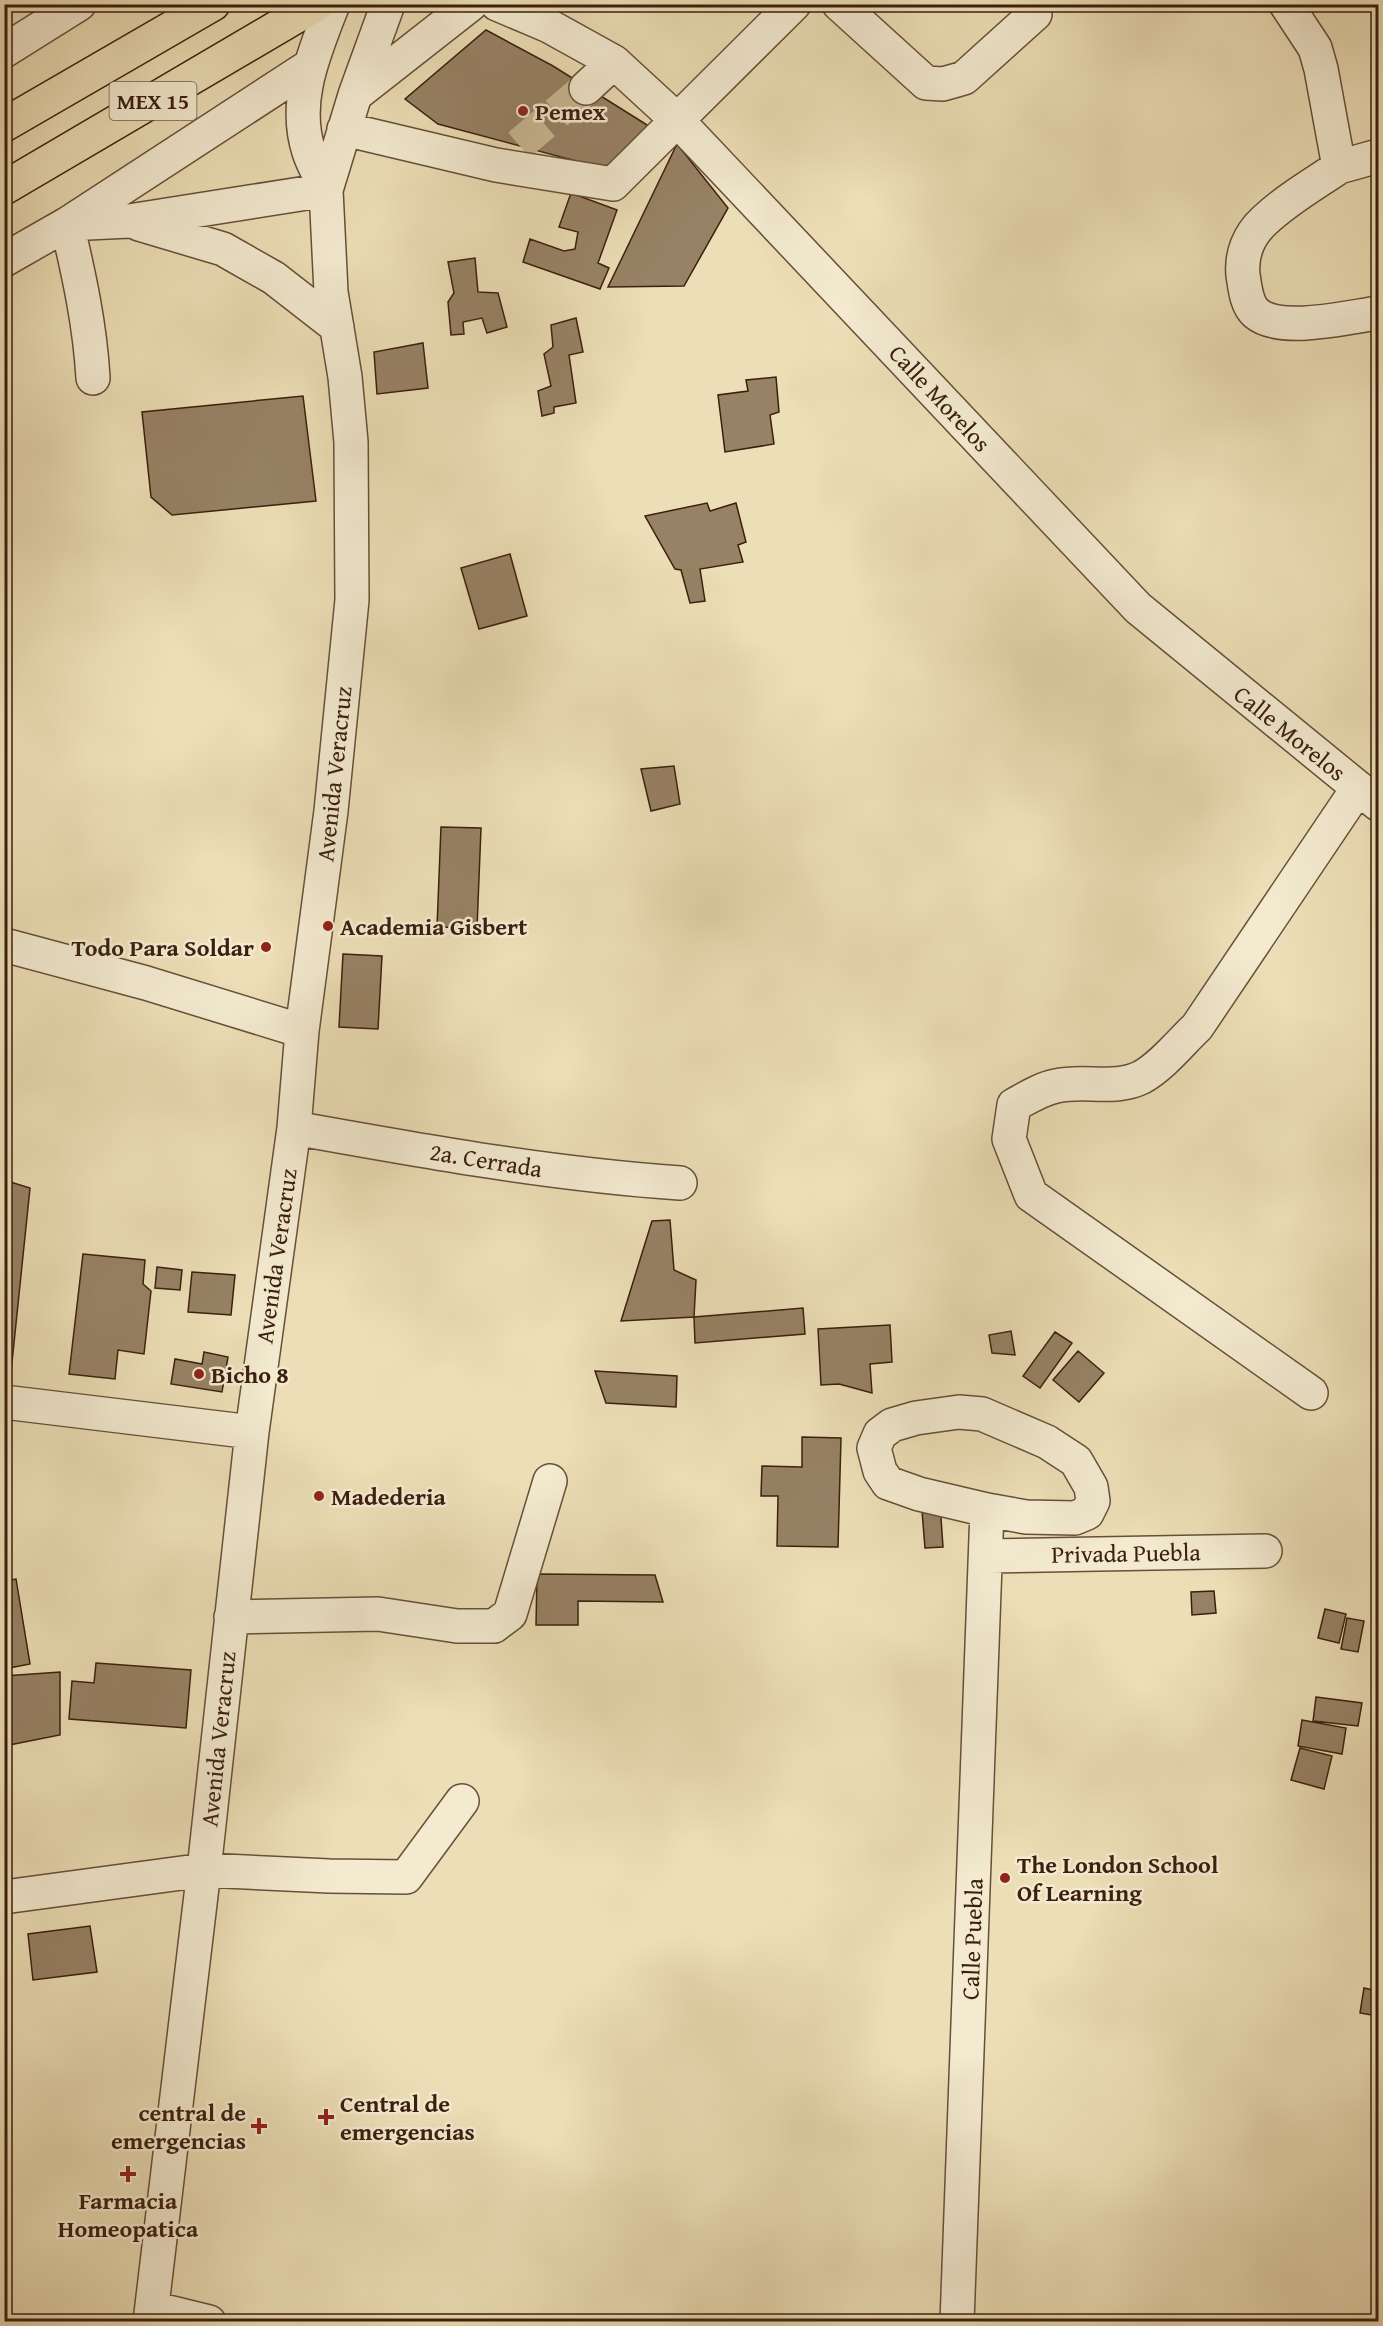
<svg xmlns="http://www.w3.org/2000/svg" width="1383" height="2326" font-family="'Gentium Book Plus',serif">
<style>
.building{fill:#978265;stroke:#3b1f0e;stroke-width:1.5}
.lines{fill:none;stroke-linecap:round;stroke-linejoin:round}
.minor-tunnel{stroke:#c9b894;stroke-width:33;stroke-dasharray:33 16;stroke-linecap:butt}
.minor-casing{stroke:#674f38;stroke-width:36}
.major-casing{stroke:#3b1f0e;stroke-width:36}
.minor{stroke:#f3ead0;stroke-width:33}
.major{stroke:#ecdeb6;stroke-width:33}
.poi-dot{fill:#8f2418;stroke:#f3ead0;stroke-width:2}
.labels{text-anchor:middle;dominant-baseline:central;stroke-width:5;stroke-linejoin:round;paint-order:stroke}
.shield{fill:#f3ead0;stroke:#725c48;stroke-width:1.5}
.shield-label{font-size:22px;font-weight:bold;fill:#3b1f0e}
.poi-label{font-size:24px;font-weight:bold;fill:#3b1f0e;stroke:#f3ead0;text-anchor:start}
.street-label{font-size:24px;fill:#3b1f0e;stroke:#f3ead0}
</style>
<rect width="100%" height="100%" fill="#ecdeb6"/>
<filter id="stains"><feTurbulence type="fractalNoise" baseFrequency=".00333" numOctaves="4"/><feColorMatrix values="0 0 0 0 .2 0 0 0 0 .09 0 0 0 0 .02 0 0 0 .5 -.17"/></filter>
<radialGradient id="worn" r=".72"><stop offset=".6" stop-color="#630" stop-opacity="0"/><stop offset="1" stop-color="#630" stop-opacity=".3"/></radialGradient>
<!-- building -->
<path class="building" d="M486,30l67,36 102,64 -42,41 -175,-47 -33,-25z
M677,144l51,64 -44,78 -76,1z
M571,193l46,17 -19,53 11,5 -9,21 -77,-27 7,-23 34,12 11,-2 3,-17 -19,-5z
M475,258l3,34 20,1 9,34 -20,6 -5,-15 -19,4 1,12 -13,1 -3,-33 6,-9 -6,-31z
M576,318l7,34 -14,3 7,48 -22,4v6l-12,3 -4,-25 13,-5 -7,-32 9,-7 -2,-22z
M423,343l5,45 -51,6 -3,-42z
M776,377l3,35 -9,3 4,29 -49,8 -7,-57 30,-4 -2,-11z
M303,396l13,105 -144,14 -21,-18 -9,-85z
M707,503l3,8 26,-8 10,39 -8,3 5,17 -43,7 5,32 -15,2 -9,-33 -6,-1 -30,-53z
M510,554l17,62 -48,13 -18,-61z
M674,766l6,38 -29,7 -10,-42z
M441,827l40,1 -4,100 -40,-1z
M343,954l39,2 -4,73 -39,-2z
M4,1180l26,8 -26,252z
M670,1220l4,50 22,10 -2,37 -73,4 31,-100z
M83,1254l62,6 -2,24 8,7 -7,63 -26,-4 -3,29 -46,-5z
M157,1267l25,3 -2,20 -25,-2z
M192,1272l43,3 -4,40 -43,-3z
M803,1308l2,26 -110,9 -1,-26z
M890,1325l2,37 -22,2 2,29 -33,-9 -18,1 -3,-56z
M1011,1331l4,24 -23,-2 -3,-18z
M1055,1332l17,11 -32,45 -17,-12z
M1078,1351l26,22 -25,29 -26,-22z
M204,1352l24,5 -6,35 -51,-8 4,-25 27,5z
M595,1371l82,5 -1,31 -70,-4z
M802,1437l39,1 -3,109 -61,-1 1,-50h-17l1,-30 40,1z
M940,1504l3,43 -18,1 -3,-37z
M1378,1556v20l-5,-2z
M537,1574l118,1 8,27 -85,-1v24h-42z
M16,1579l14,85 -26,5v-88z
M1214,1591l2,22 -24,2 -1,-23z
M1325,1609l21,5 -7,29 -21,-5z
M1347,1618l17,3 -6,31 -17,-3z
M96,1663l95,7 -5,58 -117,-9 3,-38 22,2z
M60,1672v63l-56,11v-70z
M1316,1697l46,6 -4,23 -45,-5z
M1302,1720l44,8 -4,26 -44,-8z
M1300,1748l32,8 -8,33 -33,-9z
M90,1926l7,46 -64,8 -5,-46z
M1364,1988l14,3v25l-18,-3z"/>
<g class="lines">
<!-- minor-tunnel -->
<path class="minor-tunnel" d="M519,145l67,-57"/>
<!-- minor casing -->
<g class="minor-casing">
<path id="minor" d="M497,4l52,22 65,36 63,58 461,488 240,196
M839,4l87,79 17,1 21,-6 71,-64
M1286,4l29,44 6,21 18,98c-25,17 -53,33 -75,54 -15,14 -23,33 -21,54 2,12 3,29 13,38 24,21 93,4 122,0
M4,51l75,-47
M586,88l28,-26
M355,95l116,-91
M344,129l152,36 117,19 181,-180
M1339,167l39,-11
M139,224l84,25 51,29 63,49
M4,260l63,-36 241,-157
M93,378c-3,-53 -14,-103 -26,-154l62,-3 197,-31c-5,-13 -13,-25 -17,-38 -17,-51 6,-101 24,-148
M4,945l142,38 156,48
M294,1128c128,23 256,46 386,55
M1311,1393l-280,-198 -22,-56 5,-34c13,-7 27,-16 42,-19 28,-7 59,5 86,-9 21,-12 38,-34 55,-50l161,-239
M4,1402l248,30
M987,1556l278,-5
M231,1617l147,-3 79,12h37l16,-12 40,-133
M4,1897l200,-27 125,6 77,1 56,-76
M152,2308l57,14
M150,2322l54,-452 48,-438 42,-304 8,-97 29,-220 21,-211 -1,-158 -6,-65 -14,-85 -5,-102 29,-95 33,-91
M957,2322l30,-812 -68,-16 -31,-11 -8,-12 -6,-23 6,-14 12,-9 24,-7 43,-6 23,2 65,28 29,19 15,26 2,14 -6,12 -12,5 -49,-1 -39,-7"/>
</g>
<!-- major casing -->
<g class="major-casing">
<path id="major" d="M4,125l209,-121
M4,188l313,-184"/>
</g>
<!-- minor -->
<use href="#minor" class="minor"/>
<!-- major -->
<use href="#major" class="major"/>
</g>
<!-- markers -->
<g class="poi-dot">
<circle cx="523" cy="111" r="6"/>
<circle cx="328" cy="926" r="6"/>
<circle cx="266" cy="947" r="6"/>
<circle cx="199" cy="1374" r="6"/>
<circle cx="319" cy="1496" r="6"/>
<circle cx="1005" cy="1878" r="6"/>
<path d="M323 2108h6v6h6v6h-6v6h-6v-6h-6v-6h6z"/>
<path d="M256 2117h6v6h6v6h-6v6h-6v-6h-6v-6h6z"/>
<path d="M125 2165h6v6h6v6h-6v6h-6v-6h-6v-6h6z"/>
</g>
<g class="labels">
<!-- shield labels -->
<rect class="shield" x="109.5" y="82" width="87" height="38" rx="4.5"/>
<g class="shield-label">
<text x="153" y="101">MEX 15</text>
</g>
<!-- poi labels -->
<g class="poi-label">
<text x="535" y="111">Pemex</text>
<text x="340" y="926">Academia Gisbert</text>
<text x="254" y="947" text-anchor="end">Todo Para Soldar</text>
<text x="211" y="1374">Bicho 8</text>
<text x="331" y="1496">Madederia</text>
<text x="1017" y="1864">The London School<tspan x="1017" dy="28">Of Learning</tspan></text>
<text x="340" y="2103">Central de<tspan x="340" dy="28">emergencias</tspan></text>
<text x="246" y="2112" text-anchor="end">central de<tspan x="246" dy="28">emergencias</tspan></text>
<text x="128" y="2200" text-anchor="middle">Farmacia<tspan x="128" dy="28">Homeopatica</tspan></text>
</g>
<!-- street labels -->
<g class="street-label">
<text transform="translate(940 398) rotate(47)">Calle Morelos</text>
<text transform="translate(1290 733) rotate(39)">Calle Morelos</text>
<text transform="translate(334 774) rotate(-84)">Avenida Veracruz</text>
<text transform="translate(486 1160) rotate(9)">2a. Cerrada</text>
<text transform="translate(276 1256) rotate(-82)">Avenida Veracruz</text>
<text transform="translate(1126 1553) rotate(-1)">Privada Puebla</text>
<text transform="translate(218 1739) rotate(-84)">Avenida Veracruz</text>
<text transform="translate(972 1939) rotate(-88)">Calle Puebla</text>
</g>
</g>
<!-- margin -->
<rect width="1383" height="2326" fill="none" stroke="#ecdeb6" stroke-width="24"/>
<rect x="6" y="6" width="1371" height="2314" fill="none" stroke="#3b1f0e" stroke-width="3"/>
<rect x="12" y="12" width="1359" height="2302" fill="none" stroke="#3b1f0e" stroke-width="1.5"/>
<rect width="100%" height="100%" filter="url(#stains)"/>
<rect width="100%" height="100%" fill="url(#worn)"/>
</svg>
